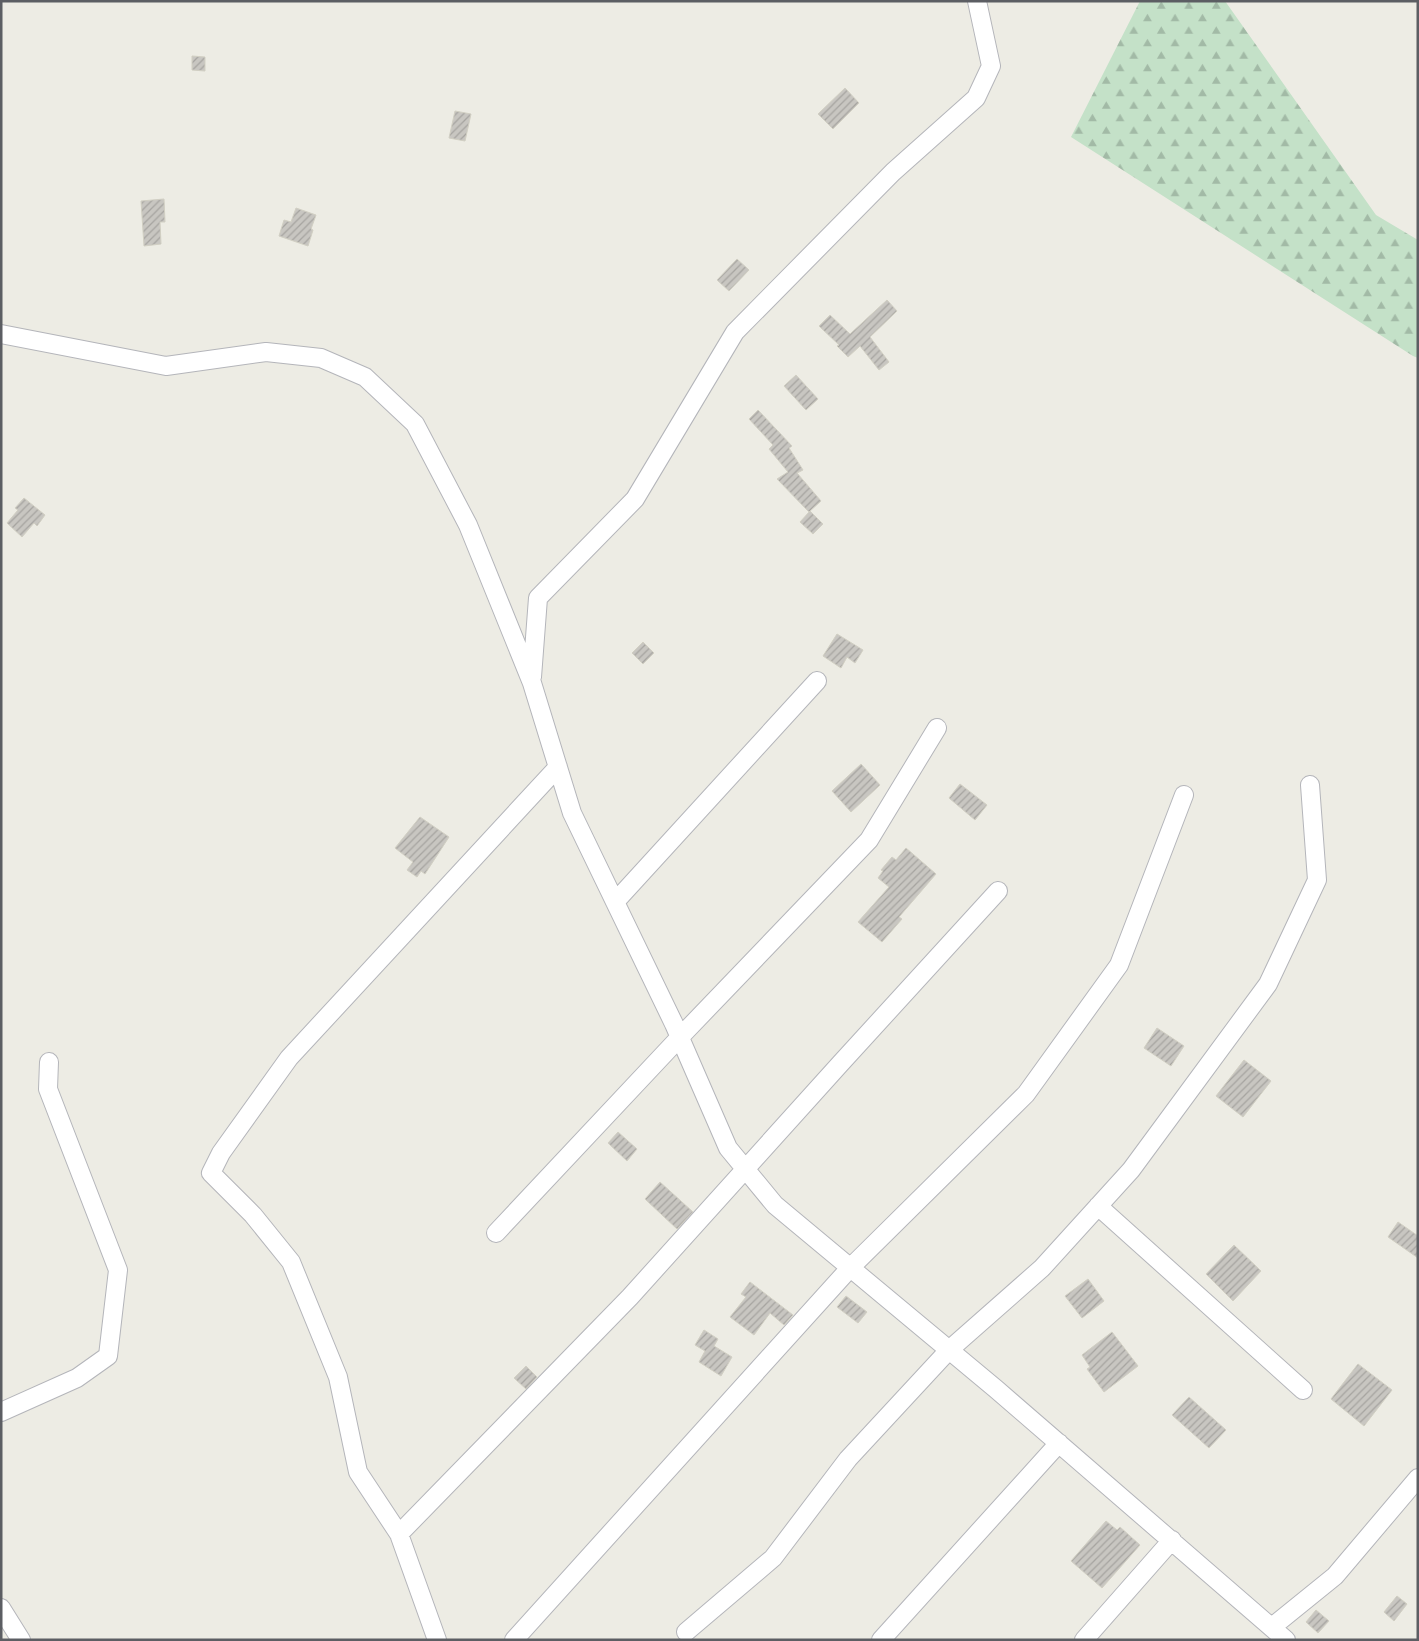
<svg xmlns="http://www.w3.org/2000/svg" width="1419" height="1641" font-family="'Titillium Web',sans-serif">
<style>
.forest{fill:url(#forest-firs)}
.building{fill:url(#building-hatch);stroke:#d1cfc3}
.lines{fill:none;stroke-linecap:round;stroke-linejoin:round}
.minor-casing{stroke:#b4b5ba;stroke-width:20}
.minor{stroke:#fff;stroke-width:18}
</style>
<defs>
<pattern id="forest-firs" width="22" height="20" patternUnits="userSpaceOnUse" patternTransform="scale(1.25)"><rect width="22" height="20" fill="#c4e1c8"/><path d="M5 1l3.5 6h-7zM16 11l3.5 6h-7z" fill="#a2baa6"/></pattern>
<pattern id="building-hatch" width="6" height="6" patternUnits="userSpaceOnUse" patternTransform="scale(1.25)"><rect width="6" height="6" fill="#c8c6c1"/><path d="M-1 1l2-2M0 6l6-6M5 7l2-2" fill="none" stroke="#a6a4a0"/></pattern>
</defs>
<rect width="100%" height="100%" fill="#edece4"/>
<!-- forest -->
<path class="forest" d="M1140,1h85l151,214 42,25v118l-5,-2 -342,-219z"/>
<!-- building -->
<path class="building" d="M192,56l13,1v14l-13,-1z
M845,88l14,15 -26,26 -15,-15z
M455,111l16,3 -6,27 -16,-3z
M164,199l1,23h-5l1,22 -17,2 -3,-45z
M296,208l20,7 -5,14 2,1 -5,16 -29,-10 5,-16 7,2z
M737,259l12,11 -20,21 -12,-11z
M887,300l10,11 -27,26 19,25 -10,8 -19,-24 -12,11 -11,-11 2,-1 -20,-19 11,-11 20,19z
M796,375l22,24 -12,11 -22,-24z
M758,410l34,36 -3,2 14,22 -6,3 24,28 -12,11 -32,-33 11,-7 -19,-23 4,-4 -24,-26z
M24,498l21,17 -8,11 -3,-3 -12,14 -15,-14 11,-13 -3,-2z
M810,511l13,13 -10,10 -13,-12z
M837,634l26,16 -8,13 -8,-6 -6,11 -18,-12z
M643,642l11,11 -11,11 -11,-11z
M861,764l19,21 -29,27 -19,-21z
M960,784l27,21 -12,15 -26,-22z
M420,817l29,20 -24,37 -4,-3 -4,6 -10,-7 6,-8 -18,-14z
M906,848l30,26 -37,43 3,2 -20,23 -24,-20 31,-35 -11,-9 5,-7 -2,-1 11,-13 4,3z
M1157,1028l27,18 -13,20 -27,-18z
M1244,1060l27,21 -28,36 -27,-21z
M618,1132l19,17 -10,12 -19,-18z
M660,1182l33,30 -16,17 -32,-30z
M1398,1222l20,14v22l-30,-21z
M1234,1245l27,26 -28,30 -27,-27z
M1088,1279l16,22 -22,17 -17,-22z
M750,1282l43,33 -9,10 -14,-12 -16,22 -24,-18 16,-20 -5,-3z
M846,1296l21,16 -9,11 -21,-16z
M704,1330l14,9 -4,7 18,11 -11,19 -22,-14 6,-11 -10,-6z
M1112,1332l26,34 -34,26 -17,-23 3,-2 -8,-12z
M1358,1364l34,26 -28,36 -33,-27z
M526,1366l11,11 -11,12 -12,-11z
M1189,1397l37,33 -17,18 -37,-33z
M1106,1521l11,9 3,-3 20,18 -38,43 -31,-27z
M1397,1596l10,8 -13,17 -10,-9z
M1316,1610l13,11 -11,12 -12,-11z"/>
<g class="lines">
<!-- minor casing -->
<g class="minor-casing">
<path id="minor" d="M1,334l165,32 100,-14 55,6 44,19 50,47 53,101 64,158 40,130 102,211 54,124 47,57 221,184 290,251
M532,677l6,-79 97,-99 100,-167 158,-160 83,-74 15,-32 -14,-65
M615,902l202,-221
M1098,1206l205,184
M496,1233l184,-196 189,-197 68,-112
M1,1412l76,-34 31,-22 10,-86 -70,-181 1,-27
M399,1534l231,-237 210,-233 158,-173
M1,1608l20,32
M1272,1627l63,-51 83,-98
M686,1632l87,-74 75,-99 101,-109 93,-82 89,-98 137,-186 49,-104 -7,-95
M437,1640l-38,-106 -41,-62 -20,-95 -47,-115 -38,-47 -42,-42 10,-20 68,-95 269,-291
M514,1640l336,-372 176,-174 93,-129 65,-170
M881,1640l178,-197
M1084,1640l88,-100"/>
</g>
<!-- minor -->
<use href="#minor" class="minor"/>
</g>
<!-- border -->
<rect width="1419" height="1641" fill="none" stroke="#5c5e63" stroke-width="5"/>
</svg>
